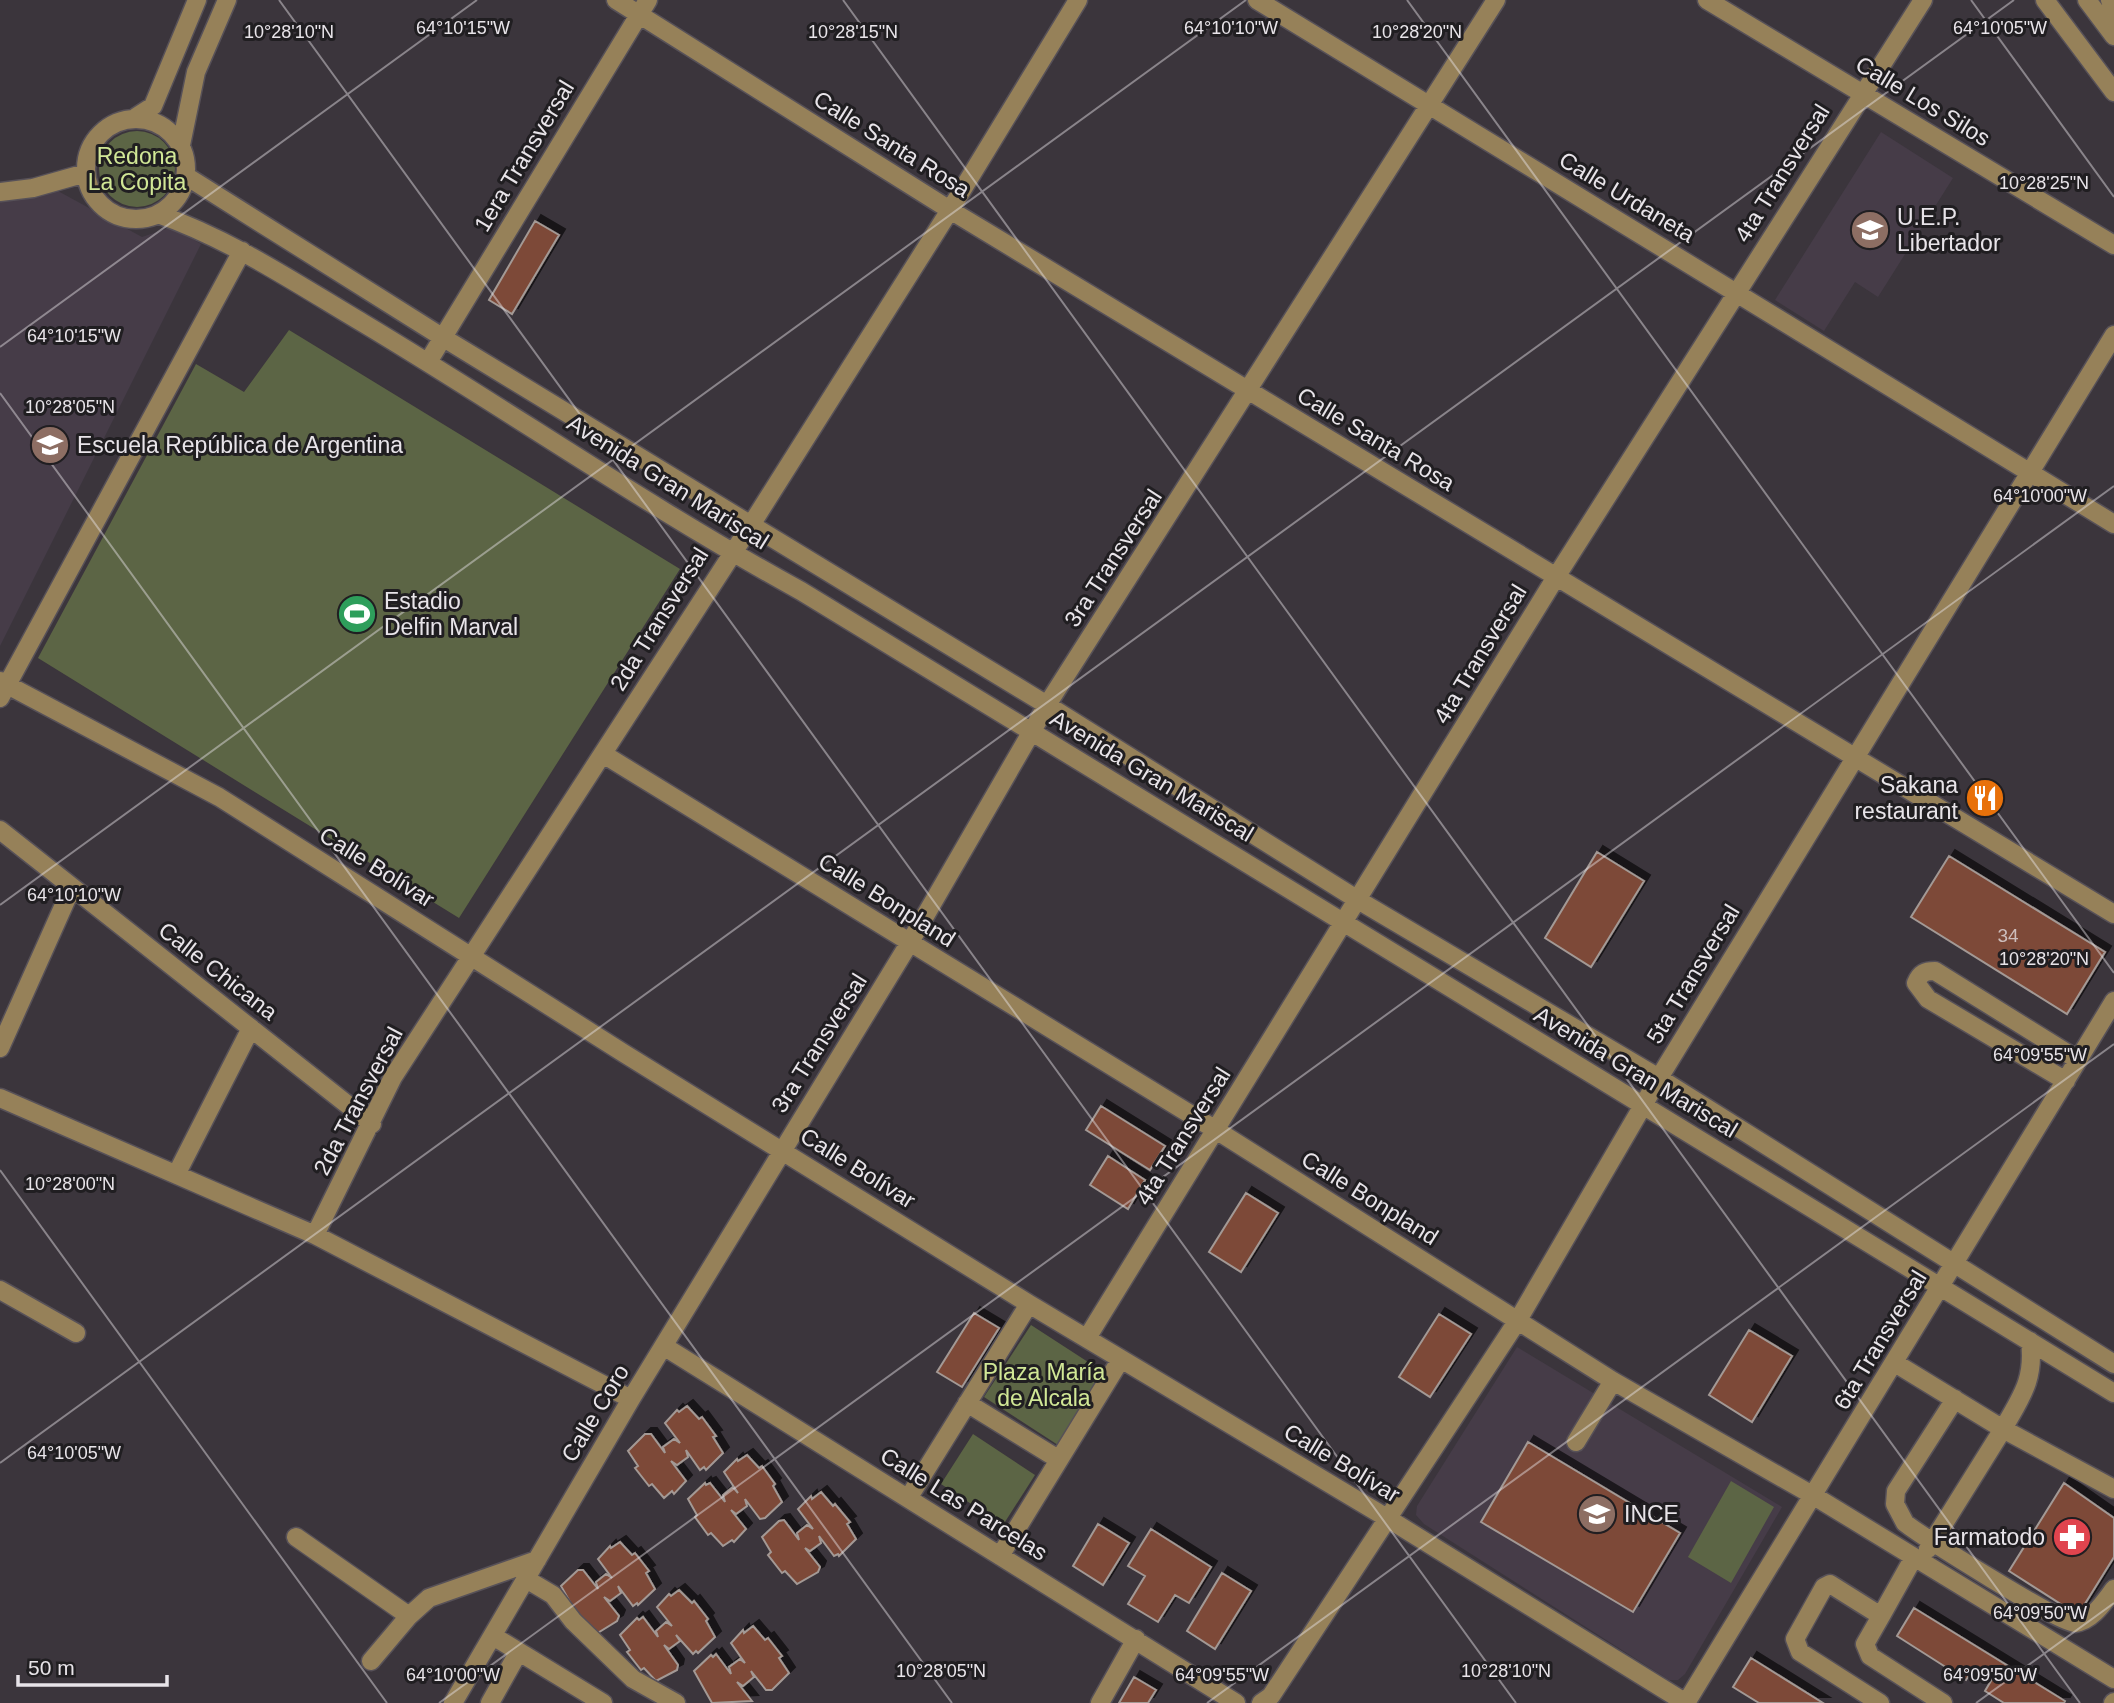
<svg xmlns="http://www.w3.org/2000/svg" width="2114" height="1703" font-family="Helvetica,sans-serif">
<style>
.built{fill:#463c48}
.green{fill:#5c6545}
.building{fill:#7d4937;stroke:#a39995;stroke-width:2;filter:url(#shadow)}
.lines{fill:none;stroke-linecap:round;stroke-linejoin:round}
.minor-casing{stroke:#575158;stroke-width:21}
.minor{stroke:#968159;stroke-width:18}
.ticks{fill:none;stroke:#e8e4e9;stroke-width:2;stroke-opacity:0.45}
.labels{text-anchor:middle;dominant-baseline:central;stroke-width:6;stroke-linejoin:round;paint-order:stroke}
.number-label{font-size:19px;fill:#cdbdbc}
.street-label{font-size:23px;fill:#e8e4e9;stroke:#201e21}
.park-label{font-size:23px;fill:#d1e796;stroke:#201e21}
.poi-label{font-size:23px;fill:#e8e4e9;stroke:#201e21;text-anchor:start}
.ticks-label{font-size:18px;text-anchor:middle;fill:#e8e4e9;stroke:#201e21;stroke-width:6;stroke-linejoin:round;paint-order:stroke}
</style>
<defs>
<filter id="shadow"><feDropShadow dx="6" dy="-6" stdDeviation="0" flood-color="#0009"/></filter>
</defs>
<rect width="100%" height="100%" fill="#3b353c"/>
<!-- built -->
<path class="built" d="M1881,132l72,46 -75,119 -23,-15 -31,49 -49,-31z
M58,191l84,46 30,-10 29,17 -201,402v-446z
M1517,1347l265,160 -97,167 -7,6h-9l-245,-156 -8,-9 1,-9z"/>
<!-- green -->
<path class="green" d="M99 169a38 38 0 1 1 76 0a38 38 0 1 1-76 0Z
M289,330l391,239 -221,349 -421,-260 158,-294 48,28z
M1031,1325l74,48 -47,72 -74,-48z
M973,1434l62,41 -32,50 -62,-41z
M1731,1481l43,26 -43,76 -43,-26z"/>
<!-- building -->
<path class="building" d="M535,221l24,14 -47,79 -23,-14z
M1597,852l47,29 -53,86 -46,-29z
M1949,856l156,96 -38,62 -156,-97z
M1101,1106l64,40 -15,24 -64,-40z
M1108,1156l37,24 -17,29 -38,-24z
M1246,1193l32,20 -37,59 -32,-20z
M974,1313l25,15 -37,59 -25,-15z
M1439,1314l32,20 -41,63 -31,-20z
M1749,1330l43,26 -40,66 -43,-27z
M687,1406l12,13 3,-2 14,19 -3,1 10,16 -17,17 -2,-3 -4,3 -14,-20 2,7 -11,8 -6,-4 15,20 -12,13 -2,-3 -8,7 -12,-14 -3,2 -14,-18 3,-2 -10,-15 17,-17h6l14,19 -2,-6 11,-8 6,4 -15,-20 12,-13 2,2z
M1528,1442l152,91 -47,79 -152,-90z
M747,1455l12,13 3,-2 13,18 -2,2 9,16 -17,16 -5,1 -15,-20 2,7 -11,8 -5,-4 15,19 -12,13 -2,-2 -9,6 -12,-13 -3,2 -13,-18 2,-2 -9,-16 17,-16 1,2 4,-2 15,19 -2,-7 10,-8 5,6 -14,-21 13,-13 1,2z
M2064,1483l50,35v39l-36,58 -69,-44z
M821,1492l12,14 2,-2 15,18 -3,2 9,15 -17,17 -1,-2 -4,2 -15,-20 2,7 -11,8 -5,-3 15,19 -2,5 -21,12 -12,-13 -3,2 -14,-18 3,-3 -9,-15 17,-16 5,-1 15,20 -2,-7 10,-8 6,4 -15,-20 13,-13 1,3z
M1098,1524l31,19 -26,42 -30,-19z
M1151,1529l60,38 -22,36 -14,-8 -17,27 -30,-18 17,-28 -17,-10z
M620,1542l12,13 3,-2 14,18 -3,2 9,16 -17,16 -1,-2 -4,3 -15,-20 3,7 -11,8 -6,-4 15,19 -2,5 -21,13 -28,-30 2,-2 -9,-16 17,-16h5l15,19 -2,-7 10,-8 6,4 -14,-19 12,-13 1,2z
M1222,1573l29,18 -36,58 -28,-18z
M679,1590l13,13 2,-2 14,18 -2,2 9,16 -17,16 -2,-2 -3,3 -17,-19 4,6 -11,8 -5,-4 14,20 -1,5 -21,11 -12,-13 -3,2 -14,-18 3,-2 -10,-15 17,-17 2,2 4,-3 15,20 -2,-6 10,-9 6,4 -15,-19 12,-13 2,2z
M1914,1608l151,93 -1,2h-60l-19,-12 7,-12 -18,-11 -8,12 -69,-44z
M753,1626l12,14 3,-2 14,18 -3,2 10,15 -17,17h-6l-15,-19 3,6 -11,9 -6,-4 15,19 -40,2 -18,-32 17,-16 2,2 3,-3 15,20 -2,-7 11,-8 5,4 -14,-20 12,-13 1,3z
M1751,1658l72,45h-64l-26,-16z
M1134,1677l22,13 -8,13h-29z"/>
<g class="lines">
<!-- minor casing -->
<g class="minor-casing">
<path id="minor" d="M616,0l334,210 1164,704
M1257,0l857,524
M1707,0l407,245
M2045,0l69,92
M2087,0l27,36
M2110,0l4,12
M136,117l17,-11 44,-106
M86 169a50 50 0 1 1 100 0a50 50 0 1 1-100 0Z
M181,145l15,-73 31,-72
M186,176l256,161 605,368 311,195 301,178 455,286
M0,192l33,-4 53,-15
M158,214c74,26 139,70 205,109 147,88 288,186 438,268l1313,802
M428,362l220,-362
M0,681l219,116 406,257 404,250 358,214 299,185
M0,698l242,-447
M603,754l613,376 397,251 201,115 300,183
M0,830l372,294
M0,1048l72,-161
M2066,1081l-138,-82 -12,-16c4,-10 9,-12 19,-12l143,89
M0,1098l315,137 316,164
M177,1173l74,-145
M315,1235l78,-158 358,-552 199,-315 128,-210
M0,1290l76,43
M1087,1338l469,-761 367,-577
M665,1347l571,356
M1895,1363l108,66c18,-32 32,-49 27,-88
M1955,1399l-59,92 -1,13 10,19c18,14 157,102 170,100 17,-2 29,-21 39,-34
M967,1403l91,56
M1576,1442l37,-61
M909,1497l120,-193
M296,1537l113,79
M1928,1549l75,-120 111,60
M1000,1556l121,-197
M526,1579l27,16 20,26 60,58 43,24
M1881,1616l-16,28 5,12 73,47
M493,1636l110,67
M371,1661l38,-45 20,-18 108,-38
M453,1703l178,-304 279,-457 137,-237 449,-705
M490,1703l28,-50
M1100,1703l36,-64
M1261,1703l10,-7 247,-376 141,-242 455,-743
M1686,1703l428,-702
M1880,1703l-80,-51 -5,-13 29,-52 6,-3 51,32 33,-59
M2113,1703l1,-1"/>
</g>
<!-- minor -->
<use href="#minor" class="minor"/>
</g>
<!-- ticks -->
<path class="ticks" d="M279,0l1237,1703M843,0l1237,1703M1407,0l707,973M1971,0l143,197M0,347l477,-347M0,393l952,1310M0,905l1246,-905M0,1170l387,533M0,1463l2014,-1463M439,1703l1675,-1217M1207,1703l907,-659M1976,1703l138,-100"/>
<!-- icons -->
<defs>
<g id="school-disc" transform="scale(2.0125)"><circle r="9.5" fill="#8d6e63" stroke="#201e21"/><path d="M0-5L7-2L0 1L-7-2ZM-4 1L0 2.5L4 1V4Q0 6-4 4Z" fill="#fff"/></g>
<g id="stadium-disc" transform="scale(2.0125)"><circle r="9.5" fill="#2e9e5b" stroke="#201e21"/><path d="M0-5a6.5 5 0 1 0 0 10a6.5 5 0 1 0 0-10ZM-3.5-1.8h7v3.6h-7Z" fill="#fff"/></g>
<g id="restaurant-disc" transform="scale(2.0125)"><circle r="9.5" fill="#e8710a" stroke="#201e21"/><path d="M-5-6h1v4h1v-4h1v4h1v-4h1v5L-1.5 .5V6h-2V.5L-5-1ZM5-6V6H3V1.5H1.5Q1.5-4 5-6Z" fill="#fff"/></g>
<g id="university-disc" transform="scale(2.0125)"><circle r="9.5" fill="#8d6e63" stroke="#201e21"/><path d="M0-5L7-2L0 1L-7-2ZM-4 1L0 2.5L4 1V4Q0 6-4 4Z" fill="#fff"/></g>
<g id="pharmacy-disc" transform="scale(2.0125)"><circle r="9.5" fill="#e0444e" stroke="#201e21"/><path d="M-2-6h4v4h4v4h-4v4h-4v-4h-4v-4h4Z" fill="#fff"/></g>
</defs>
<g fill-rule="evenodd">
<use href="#school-disc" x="1870" y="230"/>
<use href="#school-disc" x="50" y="445"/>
<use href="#stadium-disc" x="357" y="614"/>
<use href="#restaurant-disc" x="1985" y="798"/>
<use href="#university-disc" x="1597" y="1514"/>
<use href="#pharmacy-disc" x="2072" y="1537"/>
</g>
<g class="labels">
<!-- number labels -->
<g class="number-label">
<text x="2008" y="935">34</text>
</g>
<!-- street labels -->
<g class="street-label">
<text transform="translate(1923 101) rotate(31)">Calle Los Silos</text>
<text transform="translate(892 144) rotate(32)">Calle Santa Rosa</text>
<text transform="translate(524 156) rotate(-59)">1era Transversal</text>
<text transform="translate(1782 173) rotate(-58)">4ta Transversal</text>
<text transform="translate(1627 197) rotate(31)">Calle Urdaneta</text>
<text transform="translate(1376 439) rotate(31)">Calle Santa Rosa</text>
<text transform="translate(668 482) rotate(32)">Avenida Gran Mariscal</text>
<text transform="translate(1113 558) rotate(-57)">3ra Transversal</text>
<text transform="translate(659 619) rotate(-58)">2da Transversal</text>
<text transform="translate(1480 654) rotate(-59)">4ta Transversal</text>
<text transform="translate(1152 776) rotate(31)">Avenida Gran Mariscal</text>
<text transform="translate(377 867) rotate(32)">Calle Bolívar</text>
<text transform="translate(887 900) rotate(32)">Calle Bonpland</text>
<text transform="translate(218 971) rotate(38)">Calle Chicana</text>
<text transform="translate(1693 974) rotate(-59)">5ta Transversal</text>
<text transform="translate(819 1043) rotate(-58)">3ra Transversal</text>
<text transform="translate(1636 1072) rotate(31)">Avenida Gran Mariscal</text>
<text transform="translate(358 1101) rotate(-62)">2da Transversal</text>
<text transform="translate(1183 1136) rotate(-58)">4ta Transversal</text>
<text transform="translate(858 1168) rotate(32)">Calle Bolívar</text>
<text transform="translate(1370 1198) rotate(32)">Calle Bonpland</text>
<text transform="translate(1880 1340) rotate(-59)">6ta Transversal</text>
<text transform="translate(595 1413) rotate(-59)">Calle Coro</text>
<text transform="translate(1342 1463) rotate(31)">Calle Bolívar</text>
<text transform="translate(964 1504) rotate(32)">Calle Las Parcelas</text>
</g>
<!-- park labels -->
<g class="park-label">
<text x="137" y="156">Redona<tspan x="137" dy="26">La Copita</tspan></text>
<text x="1044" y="1372">Plaza María<tspan x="1044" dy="26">de Alcala</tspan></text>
</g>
<!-- poi labels -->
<g class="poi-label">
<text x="1897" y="217">U.E.P.<tspan x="1897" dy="26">Libertador</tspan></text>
<text x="77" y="445">Escuela República de Argentina</text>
<text x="384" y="601">Estadio<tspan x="384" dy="26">Delfin Marval</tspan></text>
<text x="1958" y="785" text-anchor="end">Sakana<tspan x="1958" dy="26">restaurant</tspan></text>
<text x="1624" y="1514">INCE</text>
<text x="2045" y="1537" text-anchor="end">Farmatodo</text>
</g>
</g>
<g class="ticks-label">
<text x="2000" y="34">64°10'05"W</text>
<text x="463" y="34">64°10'15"W</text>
<text x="1231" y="34">64°10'10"W</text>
<text x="289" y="38">10°28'10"N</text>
<text x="853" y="38">10°28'15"N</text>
<text x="1417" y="38">10°28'20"N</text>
<text x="2044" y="189">10°28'25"N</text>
<text x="74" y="342">64°10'15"W</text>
<text x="70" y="413">10°28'05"N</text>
<text x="2040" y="502">64°10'00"W</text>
<text x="74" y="901">64°10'10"W</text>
<text x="2044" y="965">10°28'20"N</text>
<text x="2040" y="1061">64°09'55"W</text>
<text x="70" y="1190">10°28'00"N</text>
<text x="74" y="1459">64°10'05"W</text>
<text x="2040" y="1619">64°09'50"W</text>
<text x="941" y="1677">10°28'05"N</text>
<text x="1506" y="1677">10°28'10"N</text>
<text x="453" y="1681">64°10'00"W</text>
<text x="1222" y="1681">64°09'55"W</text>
<text x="1990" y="1681">64°09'50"W</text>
</g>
<!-- scale -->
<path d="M18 1675v10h149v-10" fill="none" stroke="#e8e4e9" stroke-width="3.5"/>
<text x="28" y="1675" font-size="21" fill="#e8e4e9" stroke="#201e21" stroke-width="5" paint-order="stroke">50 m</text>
</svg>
